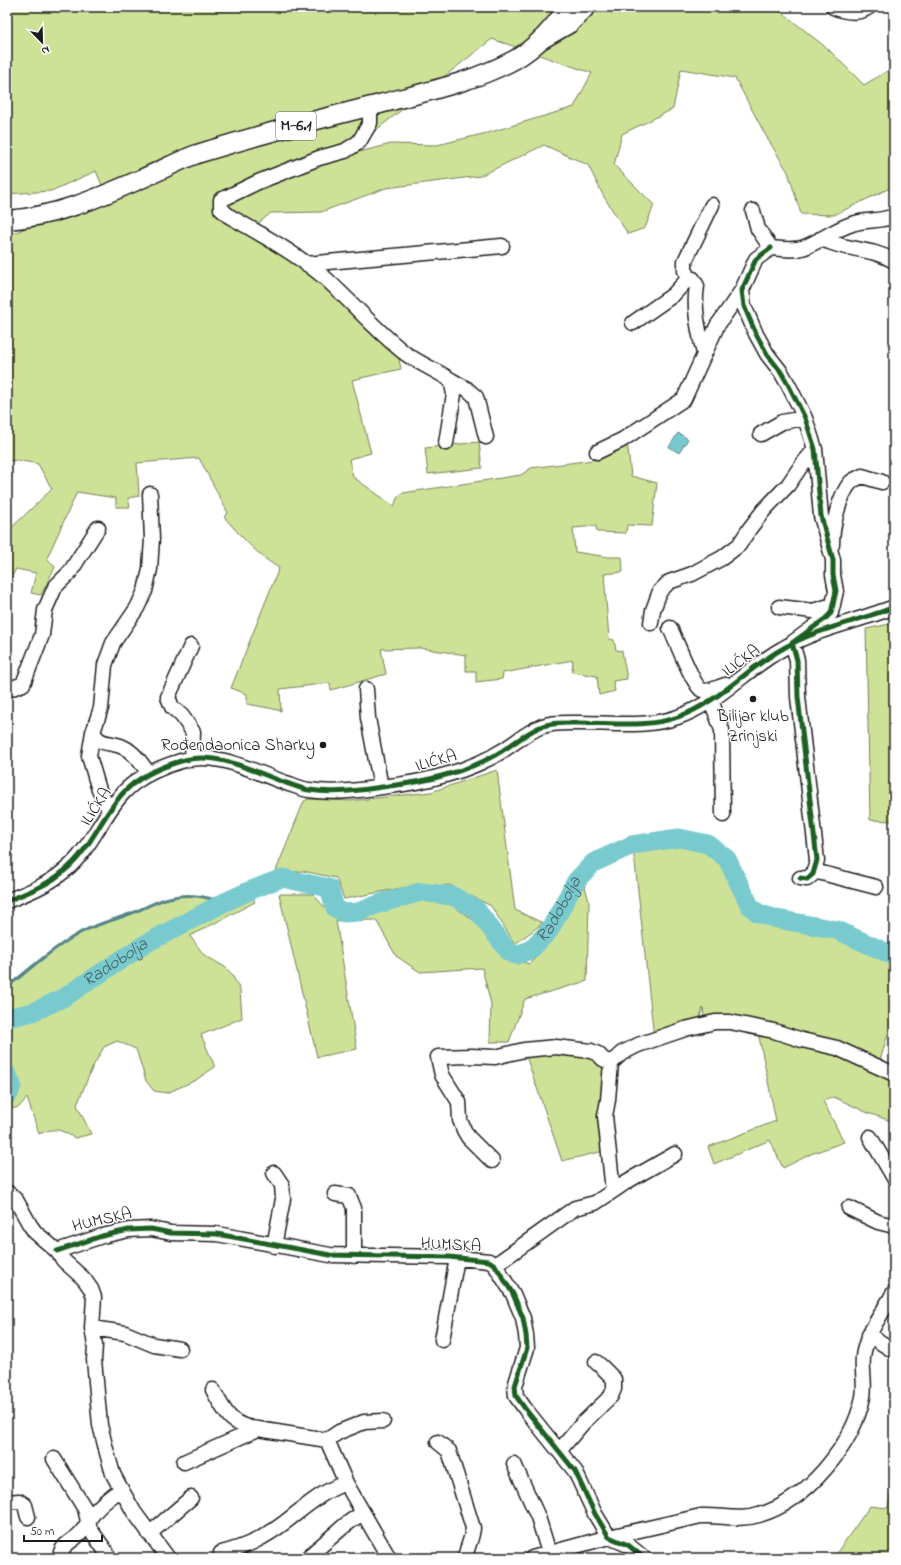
<svg xmlns="http://www.w3.org/2000/svg" width="901" height="1565" font-family="'Indie Flower',sans-serif">
<style>
.green{fill:#cee297;stroke:#757f5a;fill-rule:evenodd}
.water{fill:#79cacf;stroke:#548487}
.lines{fill:none;stroke-linecap:round;stroke-linejoin:round}
.stream{stroke:#548487;stroke-width:3}
.river{stroke:#79cacf;stroke-width:19}
.minor-casing{stroke:#1c1c1c;stroke-width:17}
.major-casing{stroke:#1c1c1c;stroke-width:21}
.minor{stroke:#fff;stroke-width:14}
.major{stroke:#fff;stroke-width:18}
.cycleway-casing{stroke:#fff;stroke-width:8}
.cycleway{stroke:#1b5e20;stroke-width:5}
.poi-dot{fill:#1c1c1c;stroke:#fff;stroke-width:1.5}
.labels{text-anchor:middle;dominant-baseline:central;stroke-width:3;stroke-linejoin:round;paint-order:stroke}
.shield{fill:#fff;stroke:#606060;stroke-width:1}
.shield-label{font-size:16px;font-weight:bold;fill:#1c1c1c}
.street-label{font-size:17px;fill:#1c1c1c;stroke:#fff}
.poi-label{font-size:17px;fill:#1c1c1c;stroke:#fff}
.water-label{font-size:18px;font-style:italic;fill:#416264;stroke:#fff}
</style>
<rect width="100%" height="100%" fill="#fff"/>
<filter id="ink" filterUnits="userSpaceOnUse"><feTurbulence type="fractalNoise" baseFrequency=".025" numOctaves="2"/><feDisplacementMap in="SourceGraphic" scale="8" xChannelSelector="R" yChannelSelector="G"/><feConvolveMatrix kernelMatrix="1 2 1 2 8 2 1 2 1" color-interpolation-filters="sRGB"/></filter>
<g filter="url(#ink)">
<!-- green -->
<path class="green" d="M7,7h671v2h53l5,-2h39l53,42 36,36 30,-18v119l-60,29 -33,-1 -13,-42 -22,-36 -31,-58 -54,-9 -8,40 -51,25 -8,31 40,40 -9,23 -17,6 -24,-37 -16,-32 -44,-20 -64,31 -94,12 -65,24 -50,1 -15,12 139,116 6,28 -49,11 19,73 -22,6 4,18 41,29 4,-10 5,-3 118,-18 10,-7 62,-8 34,-19 4,35 26,7 -5,43 -25,-1 -1,8 -29,-1 -1,-6 -23,2 2,24 33,5h14l1,15 -19,2 5,65 5,1 2,10 6,1 5,28 -14,2 2,10 -16,4 -2,-19 -25,-4 1,-12 -70,13 -1,6 -26,3v-11h-10v-16l-46,-7 -39,1 5,25 -55,16 -1,-7 -50,6 1,22 -12,-3 -22,-4v-10l-16,-6 48,-120c-21,-12 -39,-33 -55,-51l4,-4 -29,-55 -62,5 2,33 -11,2 2,9h-14v-9l-39,-6 -30,66 8,9 -14,28 -10,-2 5,-20 -20,-4 -6,11h-3v-48l45,-43 -14,-25 -21,-4 -10,1v-225l23,-10 39,-9 40,-15 -13,-31 -45,20 -44,3zM492,39l100,34 -18,34 -83,25 -54,13 -46,-1 -48,12z
M479,442l3,26 -54,6 -3,-26z
M894,623v198l-24,-1 -4,-191z
M497,770l18,140 28,13 -28,21 -24,-38 -41,-21 -49,3 -57,11 -8,-21 -33,-7 -28,2 29,-72 4,-2 42,2 81,-9z
M679,838l29,6 19,15 23,47 8,7 19,6 60,11 57,26v58l-16,53 16,7v48l-26,-9 -34,-16 -11,4 21,41 -33,12 -28,14 -13,-28 -56,24 -6,-17 68,-26 -19,-94 -53,-10 -1,-9 -6,17 -43,13 -19,-175 -3,-18z
M583,880l6,21 -2,80 -62,18 -16,43h-19l1,-38 -9,-36 -62,4 -24,-16 -20,-36 -40,1 21,128 -40,8 -38,-163h34l14,16 15,7 33,-4 46,-13 31,5 28,20 24,30 25,9 14,-14z
M249,891l6,11 -65,34 14,19 21,12 6,6 9,17 2,28 -41,17 14,32 -19,13 -29,13 -13,-2 -8,-10 -10,-32 -19,-8 -13,6 -12,21 -15,37 14,29 -16,4c-16,-9 -19,-11 -36,-4l-12,-36 -8,9 -12,3v-123c22,-17 42,-36 66,-50 16,-11 35,-15 54,-22 13,-4 28,-14 42,-17 17,-5 38,-2 54,5z
M556,1047l55,16 -3,87 -46,11 -38,-111z
M892,1483h2v75h-61l37,-52 18,2z"/>
<!-- water -->
<path class="water" d="M678,433l10,6 -9,14 -10,-6z"/>
<g class="lines">
<!-- stream -->
<path class="stream" d="M7,987c22,-17 42,-36 66,-50 16,-11 35,-15 54,-22 13,-4 28,-14 42,-17 17,-5 38,-2 54,5"/>
<!-- river -->
<g class="river">
<path id="s1" d="M7,1018l26,-6 30,-14 82,-54 78,-41 26,-12 33,-13 47,10 6,20 9,5 14,-1 23,-9 40,-11 32,4 23,13 33,43 7,3 14,-5 19,-19 27,-50 17,-18 39,-18 47,-7 29,6 19,15 23,47 8,7 19,6 60,11 57,26"/>
<path d="M7,1074l5,11 -3,9 -2,1"/>
</g>
<!-- minor casing -->
<g class="minor-casing">
<path id="minor" d="M833,7c12,5 25,8 36,0
M543,41l28,-16 18,-18
M370,106v17l-11,19 -14,9 -26,7 -61,24 -37,18v9l8,7c32,18 66,37 95,61 28,25 52,54 82,77 13,9 31,17 45,26
M753,211l5,18 13,19c10,1 24,3 34,-1 16,-6 30,-18 47,-23 14,-5 28,-2 42,-8
M820,239c7,2 15,5 22,7 18,4 35,5 52,15
M771,248l-15,11 -14,31 2,16 12,28 11,20 14,18 8,14 16,32 10,31 6,67 12,44v15l3,16 -5,22 -6,6 -33,24 5,17 1,37 19,163 -4,14 -6,5 -7,-1
M306,264l196,-18
M689,280l-4,-9v-10l27,-56
M633,323l40,-28 13,-14 7,-2 4,7c-4,23 2,45 7,68
M761,434l21,-12 23,-4
M446,443l8,-49 -3,-14 16,9 9,8 10,40
M597,452l25,-12 62,-41 33,-73 25,-36
M832,545c0,-18 7,-50 19,-63 3,-3 8,-4 11,-6l20,6
M779,607l34,4 20,-6
M651,623l2,-13 7,-19 9,-9 23,-8 30,-16 17,-13 11,-17 14,-18 24,-25 13,-19 14,-17
M670,628c5,10 24,59 32,62 6,3 18,-4 24,-5
M191,646l-23,51 4,10 10,9 11,16 -1,26
M366,689l2,29 13,69
M7,690l16,-6 19,-49 3,-25 10,-23 15,-15 28,-44
M711,700l11,30 1,85
M93,732c8,15 17,9 30,15 11,5 19,17 26,27
M109,810l-10,-20 -10,-34 4,-24 8,-24 4,-43 8,-22 24,-35 8,-17 5,-22 2,-30 -2,-45
M814,871l62,16
M7,901c20,-8 41,-16 57,-30 27,-21 37,-55 60,-79 14,-15 37,-25 57,-31 35,-11 71,10 105,22 7,2 15,6 23,7 26,4 54,0 80,-4 36,-4 82,-15 113,-35 13,-8 24,-18 38,-24 12,-5 27,-4 39,-4 33,0 68,5 99,-6 40,-14 68,-48 104,-68 35,-21 75,-27 112,-42
M870,1137l24,41
M492,1161l-24,-24 -4,-7 -4,-10 -1,-18 -17,-27 -4,-18 33,-1 24,1 29,-7 32,-3 35,4 7,3 5,5 8,4 11,-10 16,-8 47,-16 30,-7h15l44,9 28,9 35,8 57,26
M274,1173l8,12 1,14 -9,47
M613,1191l13,-9 49,-28
M7,1192l9,8 14,25 5,7 22,19 7,10 20,18 7,10 3,8 -2,31 3,17 -1,15 6,65 7,28 6,21 8,15 13,23 34,46
M335,1194l14,2 5,12v48
M849,1208l29,14 16,4
M57,1251l45,-15 27,-6 22,-1 20,4 46,1 113,21 119,2 40,4 6,4 18,29 10,24 3,17 1,13 -12,38 1,10 10,14 49,61 20,43 14,23 19,8 16,13
M495,1265l80,-57 20,-5 18,-12 -8,-75 3,-16 3,-37
M92,1328l33,5 29,12 26,4
M869,1335l25,16
M442,1340l15,-82
M213,1390c12,22 17,36 45,39
M327,1440l19,43 43,75
M438,1442l11,9 24,77c-1,11 -6,19 -8,30
M559,1451l24,-28 28,-27 3,-7v-10l-12,-12 -6,-5
M54,1459l31,50 5,20 17,24
M184,1462l74,-33 69,11 12,-8 25,-10 19,-1
M514,1464l24,53 11,36
M7,1502l12,-1 6,4 3,12
M149,1534l42,-36
M221,1553c25,-6 43,-15 63,-30 20,-15 38,-32 62,-40
M60,1558c0,-15 16,-17 23,-28 4,-5 6,-11 10,-16 7,-10 18,-17 28,-25
M307,1558l37,-32 18,-13
M532,1558l77,-21 92,-21c20,-1 39,5 58,-1 48,-14 94,-70 104,-118 3,-16 -3,-31 1,-46 5,-22 20,-40 30,-59"/>
</g>
<!-- major casing -->
<g class="major-casing">
<path id="major" d="M7,220c47,-3 91,-22 134,-41 19,-8 37,-18 56,-25 60,-19 122,-35 183,-50 45,-12 93,-22 134,-44 23,-13 39,-32 54,-53"/>
</g>
<!-- minor -->
<use href="#minor" class="minor"/>
<!-- major -->
<use href="#major" class="major"/>
<!-- cycleway casing -->
<g class="cycleway-casing">
<path id="cycleway" d="M771,248l-15,11 -14,31 2,16 12,28 11,20 14,18 8,14 16,32 10,31 6,67 12,44v15l3,16 -5,22 -6,6 -33,24 5,17 1,37 19,163 -4,14 -6,5 -7,-1
M7,901c20,-8 41,-16 57,-30 27,-21 37,-55 60,-79 14,-15 37,-25 57,-31 35,-11 71,10 105,22 7,2 15,6 23,7 26,4 54,0 80,-4 36,-4 82,-15 113,-35 13,-8 24,-18 38,-24 12,-5 27,-4 39,-4 33,0 68,5 99,-6 40,-14 68,-48 104,-68 35,-21 75,-27 112,-42
M57,1251l45,-15 27,-6 22,-1 20,4 46,1 113,21 119,2 40,4 6,4 18,29 10,24 3,17 1,13 -12,38 1,10 10,14 49,61 20,43 14,23 19,8 16,13"/>
</g>
<!-- cycleway -->
<use href="#cycleway" class="cycleway"/>
</g>
</g>
<!-- markers -->
<g class="poi-dot">
<circle cx="753" cy="699" r="4"/>
<circle cx="323" cy="745" r="4"/>
</g>
<g class="labels">
<!-- shield labels -->
<rect class="shield" x="276" y="112" width="40" height="28" rx="3"/>
<g class="shield-label">
<text x="296" y="126">M-6.1</text>
</g>
<!-- street labels -->
<g class="street-label">
<text transform="translate(741 661) rotate(-36)">ILIĆKA</text>
<text transform="translate(436 761) rotate(-16)">ILIĆKA</text>
<text transform="translate(96 807) rotate(-56)">ILIĆKA</text>
<text transform="translate(102 1220) rotate(-13)">HUMSKA</text>
<text transform="translate(451 1245) rotate(3)">HUMSKA</text>
</g>
<!-- poi labels -->
<g class="poi-label">
<text x="753" y="716">Bilijar klub<tspan x="753" dy="20">Zrinjski</tspan></text>
<text x="315" y="745" text-anchor="end">Rođendaonica Sharky</text>
</g>
<!-- water labels -->
<g class="water-label">
<text stroke="none"><textPath href="#s1" startOffset="655">Radobolja</textPath></text>
<text stroke="none"><textPath href="#s1" startOffset="123">Radobolja</textPath></text>
</g>
</g>
<!-- margin -->
<rect width="901" height="1565" fill="none" stroke="#fff" stroke-width="24"/>
<rect x="12" y="12" width="877" height="1541" fill="none" stroke="#1c1c1c" stroke-width="1.5" filter="url(#ink)"/>
<!-- north arrow -->
<g transform="translate(42 42) rotate(157)" stroke="#ffffff" stroke-width="3" paint-order="stroke">
<path d="M0-3L7 15L0 10L-7 15Z" fill="#1c1c1c"/>
<text y="-6" font-size="11" font-weight="bold" text-anchor="middle" fill="#1c1c1c">N</text>
</g>
<!-- scale -->
<path d="M24 1535v6h78v-6" fill="none" stroke="#1c1c1c" stroke-width="2"/>
<text x="30" y="1535" font-size="12" fill="#1c1c1c" stroke="#ffffff" stroke-width="3" paint-order="stroke">50 m</text>
</svg>
